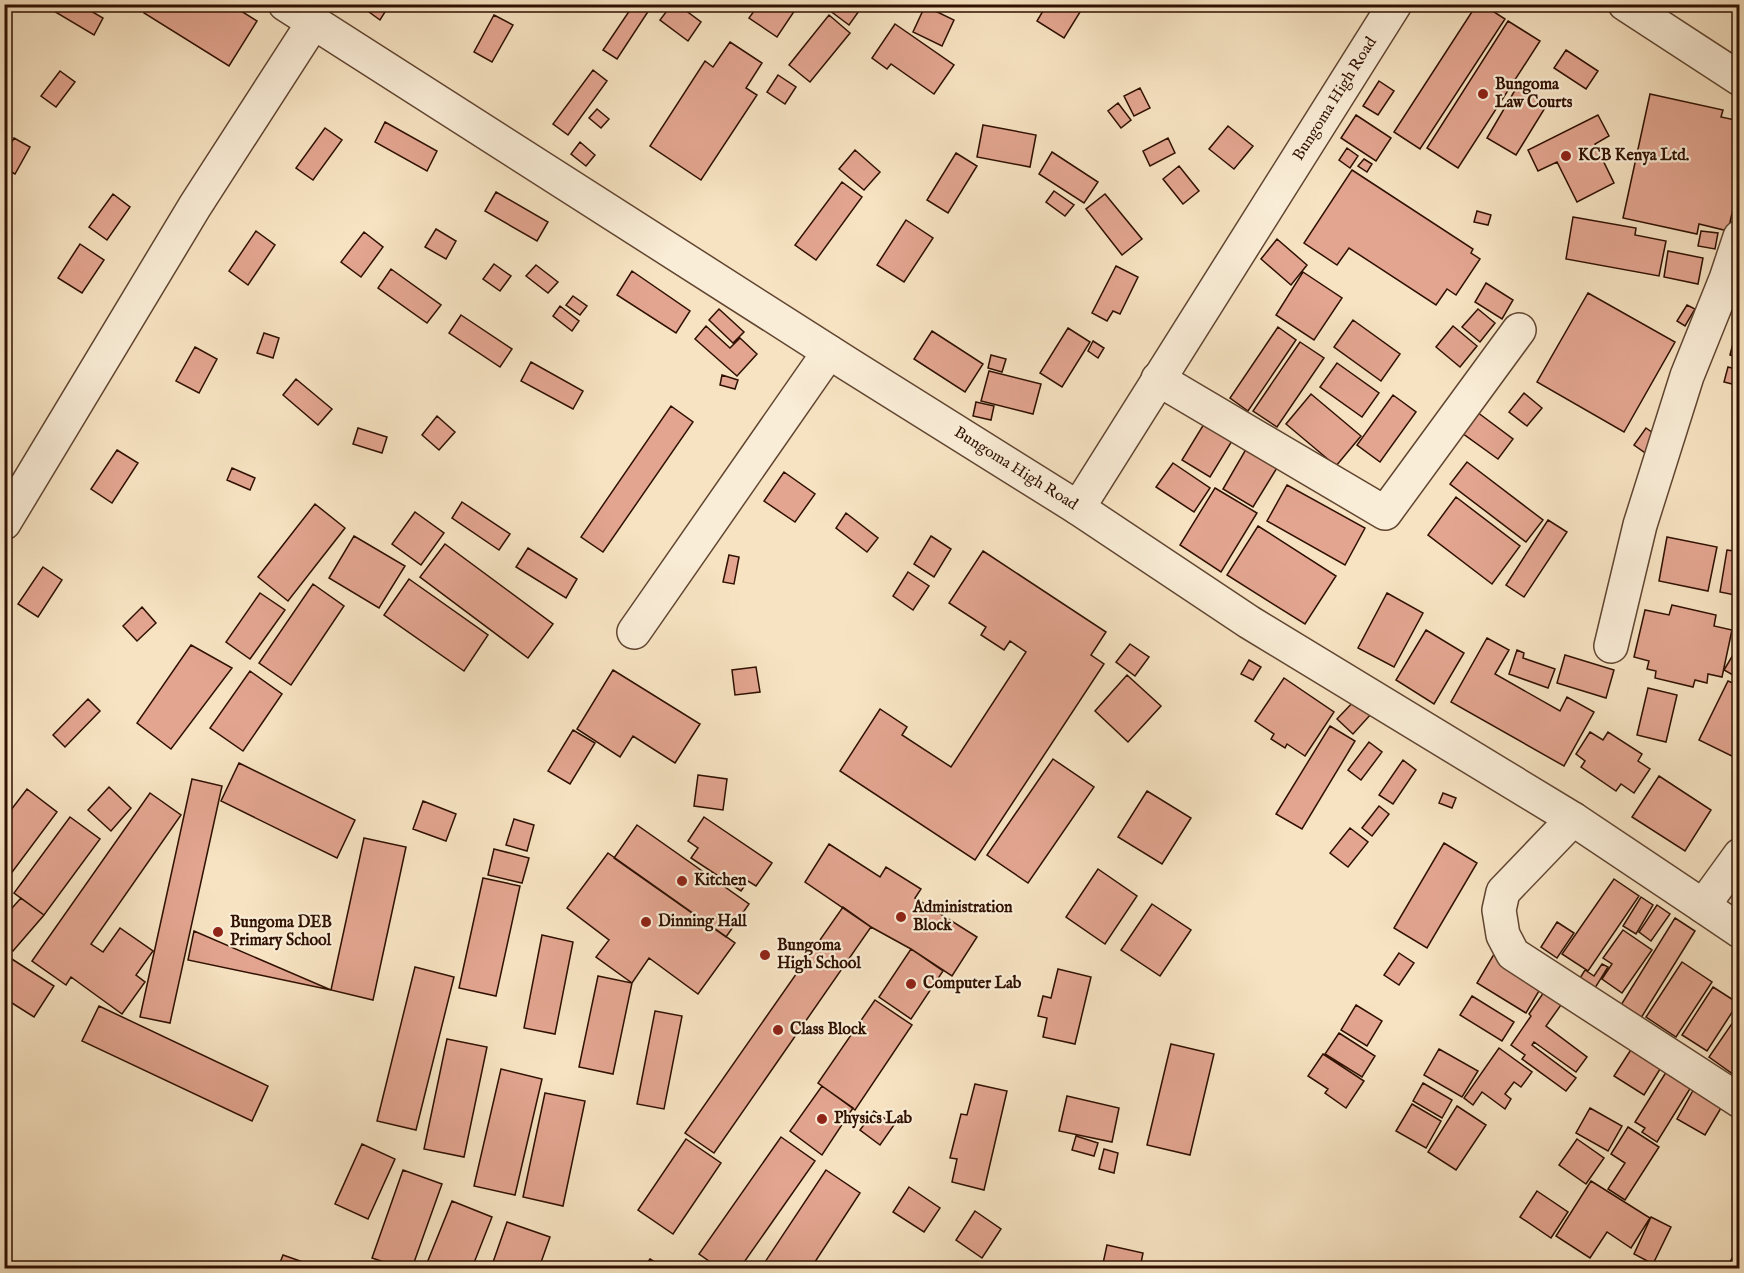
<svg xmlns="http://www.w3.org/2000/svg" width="1744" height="1273" font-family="'IM FELL English',serif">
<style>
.building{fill:#e3a590;stroke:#2f1001;stroke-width:1.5}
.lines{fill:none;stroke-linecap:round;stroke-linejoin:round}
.minor-casing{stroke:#614531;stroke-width:36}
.minor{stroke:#faedd7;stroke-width:33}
.poi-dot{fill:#8f2418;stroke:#faedd7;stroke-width:2}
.labels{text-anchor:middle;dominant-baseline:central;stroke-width:4.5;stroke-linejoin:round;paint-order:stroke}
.poi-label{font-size:16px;font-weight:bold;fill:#2f1001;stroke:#faedd7;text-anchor:start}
.street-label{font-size:16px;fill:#2f1001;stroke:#faedd7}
</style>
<rect width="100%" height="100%" fill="#f7e3c2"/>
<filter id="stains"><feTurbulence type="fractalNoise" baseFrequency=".00333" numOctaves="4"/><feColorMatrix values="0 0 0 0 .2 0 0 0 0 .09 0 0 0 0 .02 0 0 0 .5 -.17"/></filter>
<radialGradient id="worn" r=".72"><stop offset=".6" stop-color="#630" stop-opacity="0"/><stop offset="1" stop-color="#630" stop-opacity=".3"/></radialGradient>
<!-- building -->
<path class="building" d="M42,4h37l24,14 -9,17z
M149,4h81l27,17 -28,45 -85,-53z
M358,4h32l-10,16z
M634,4h19l-36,55 -14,-9z
M672,4h5l24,18 -13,19 -28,-21z
M759,4h40l-22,33 -28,-19z
M821,4h43l-15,21z
M935,4h17l-3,7z
M1047,4h38l-21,34 -27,-17z
M1477,4h5l23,15 -85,130 -26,-17z
M925,6l29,14 -12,26 -29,-14z
M494,15l19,10 -21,37 -18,-10z
M829,15l21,18 -40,49 -21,-17z
M1508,21l32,20 -82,127 -31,-20z
M895,24l59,41 -20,29 -43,-30 -4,5 -15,-11z
M730,42l32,21 -16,25 11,7 -56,85 -51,-34 55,-85 8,6z
M1566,50l32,21 -12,18 -32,-21z
M593,70l14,11 -39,54 -15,-11z
M60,71l15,11 -19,25 -15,-11z
M778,75l18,12 -11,17 -18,-12z
M1379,81l15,10 -16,24 -15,-9z
M1518,85l30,18 -32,52 -29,-17z
M1140,88l10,20 -16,8 -10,-20z
M1650,94l73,16 -2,7 19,4v57l-12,53 -29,-7 -2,10 -74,-16z
M1118,103l13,17 -10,8 -13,-17z
M597,109l12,10 -8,9 -12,-10z
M1356,115l35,23 -15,23 -35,-23z
M1598,115l11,21 -14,8 19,39 -37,19 -20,-40 -19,9 -10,-21z
M385,122l52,29 -10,20 -52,-29z
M983,125l53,10 -6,32 -53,-10z
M1228,126l25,20 -19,23 -25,-20z
M325,128l17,12 -29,40 -17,-12z
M14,138l16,9 -15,27 -11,-6v-13z
M1168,138l7,15 -25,13 -7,-15z
M580,142l15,13 -9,11 -15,-12z
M1347,148l11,8 -8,12 -11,-8z
M855,150l25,22 -16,18 -25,-21z
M1052,152l46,30 -14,21 -45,-29z
M956,153l21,13 -29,47 -21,-13z
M1364,159l8,5 -5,8 -9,-6z
M1179,166l20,25 -16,13 -20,-25z
M1352,170l121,79 -2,4 9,6 -24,36 -9,-6 -11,16 -87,-57 -12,17 -33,-22z
M842,182l20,15 -46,63 -21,-15z
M1054,191l20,14 -9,11 -19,-14z
M496,192l52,30 -11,19 -52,-30z
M113,194l17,13 -23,33 -18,-13z
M1105,194l37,45 -20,16 -36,-46z
M1477,211l14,4 -3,10 -14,-3z
M1573,217l63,11 -1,7 31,6 -7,35 -93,-17z
M906,220l27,18 -29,44 -27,-17z
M436,229l20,12 -10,18 -21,-12z
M256,231l19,14 -27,40 -19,-14z
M1701,231l17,2 -3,16 -17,-3z
M364,232l19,15 -22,30 -20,-15z
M1277,239l30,26 -16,20 -30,-26z
M80,244l24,16 -22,33 -24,-15z
M1668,251l35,7 -5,26 -34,-7z
M494,264l17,12 -11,15 -17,-12z
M536,265l22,17 -10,11 -22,-17z
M1116,266l22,11 -18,37 -7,-3 -6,10 -15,-8z
M391,269l50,36 -14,18 -49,-35z
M632,271l58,40 -14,22 -59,-38z
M1303,272l39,26 -28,42 -38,-25z
M1486,283l27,17 -11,19 -27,-17z
M1588,293l87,49 -51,90 -87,-50z
M573,296l14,10 -7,9 -14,-10z
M1687,305l8,4 -10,17 -8,-5z
M560,306l19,15 -7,10 -19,-15z
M719,309l25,23 -11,11 -24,-23z
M1478,309l17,14 -15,19 -18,-15z
M461,315l51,34 -12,18 -51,-34z
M1353,320l47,34 -19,27 -47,-34z
M706,326l24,22 10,-10 17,16 -20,22 -42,-37z
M1453,326l24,20 -17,21 -24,-20z
M1278,327l18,13 -48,71 -18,-13z
M1068,328l22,14 -28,45 -22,-14z
M1737,328l3,1v29l-10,-3z
M932,331l51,33 -18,28 -51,-33z
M264,333l15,5 -6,20 -16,-5z
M1093,341l11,7 -6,10 -10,-7z
M1300,342l24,16 -47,69 -24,-16z
M195,347l22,12 -18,34 -23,-12z
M991,355l15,4 -4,13 -14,-4z
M531,362l52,29 -10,18 -52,-28z
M1337,363l42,30 -17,24 -42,-30z
M1728,367l12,3v16l-16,-4z
M989,371l52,13 -8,30 -52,-13z
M722,375l16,5 -3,9 -15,-4z
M296,379l36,30 -14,16 -35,-30z
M1524,393l18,15 -15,18 -18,-14z
M1311,394l50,42 -25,30 -50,-42z
M1393,395l23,17 -36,50 -23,-17z
M976,402l18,4 -3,14 -18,-4z
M671,406l22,16 -90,130 -22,-15z
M1477,412l36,27 -15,20 -36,-26z
M437,416l18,16 -16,18 -17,-15z
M1207,419l28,17 -25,41 -28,-17z
M358,428l29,9 -5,16 -29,-9z
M1646,428l17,12 -12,17 -17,-12z
M1249,444l31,19 -27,44 -30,-18z
M117,450l21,13 -26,40 -21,-14z
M1467,462l76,58 -17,22 -76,-58z
M1173,463l37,25 -16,24 -38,-25z
M232,468l23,10 -5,12 -23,-10z
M784,472l31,22 -20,28 -31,-21z
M1287,485l78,43 -20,37 -78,-44z
M1215,488l42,25 -36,59 -41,-27z
M1456,497l64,49 -28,38 -64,-49z
M462,502l48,32 -11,16 -47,-32z
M315,504l30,24 -57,73 -30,-24z
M415,512l29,21 -23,32 -29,-21z
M846,513l32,25 -11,14 -31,-24z
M1548,520l19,12 -43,65 -18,-12z
M1258,526l78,50 -31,48 -78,-49z
M354,536l51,30 -26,42 -50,-30z
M931,536l20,13 -17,28 -20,-13z
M1667,537l50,10 -9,44 -49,-10z
M445,544l108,80 -25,34 -108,-81z
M528,548l49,31 -11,19 -50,-31z
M1727,550l13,2v44l-20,-4z
M983,551l123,81 -15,23 13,9 -129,196 -135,-89 40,-62 27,18 -5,8 49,32 75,-115 -16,-11 -6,9 -23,-15 5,-8 -37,-24z
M729,555l10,2 -5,27 -11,-2z
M43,567l19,13 -24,37 -20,-13z
M908,572l21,14 -16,24 -20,-14z
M409,579l79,56 -24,36 -80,-56z
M313,584l31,22 -53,79 -32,-22z
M260,593l25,17 -35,49 -24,-17z
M1387,593l36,20 -29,54 -36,-19z
M1672,605l44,10 -2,11 18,4 -10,47 -14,-3 -1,9 -12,-3 -2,7 -38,-9 1,-7 -9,-2 2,-8 -15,-4 11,-47 24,5z
M142,607l14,16 -19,18 -14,-15z
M1426,630l38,23 -30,51 -38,-24z
M1487,638l22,12 -14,24 65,37 7,-14 27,15 -30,54 -113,-64z
M1740,643v36l-16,-9z
M1130,644l19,13 -14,19 -19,-14z
M191,645l41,23 -61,81 -34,-26z
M1517,650l7,3 -1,5 32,11 -7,19 -39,-14z
M1565,655l49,15 -8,28 -49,-15z
M1249,660l12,7 -8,13 -12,-6z
M756,667l4,25 -25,3 -3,-25z
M613,670l87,54 -25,39 -42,-27 -13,21 -43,-28z
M250,671l32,23 -39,57 -33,-23z
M1127,675l34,31 -33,36 -33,-31z
M1284,678l50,34 -29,44 -18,-12 -2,4 -14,-9 3,-5 -19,-13z
M1728,681l12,5v74l-41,-20z
M1648,688l29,7 -11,47 -29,-7z
M88,699l12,12 -35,36 -12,-12z
M1356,699l15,15 -18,20 -16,-15z
M1330,726l25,15 -53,88 -26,-15z
M573,730l22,13 -25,41 -22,-13z
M1590,732l13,8 5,-8 34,22 -4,7 12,8 -16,24 -13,-9 -5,7 -35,-24 4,-6 -9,-7z
M1369,742l13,10 -21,28 -13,-10z
M1053,759l41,28 -66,96 -41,-28z
M1403,760l13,10 -23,34 -14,-9z
M239,763l116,57 -18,38 -116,-57z
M698,775l29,4 -4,31 -29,-4z
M1659,776l52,34 -26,41 -53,-34z
M192,779l30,7 -52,237 -30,-6z
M109,787l22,21 -20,23 -23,-21z
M27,789l30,23 -53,71v-64z
M1147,791l44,27 -29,46 -44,-27z
M150,793l31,22 -90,129 12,8 17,-24 33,23 -17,24 9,7 -23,32 -51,-37 -5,8 -34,-24z
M1443,793l13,5 -4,10 -13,-5z
M423,801l33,13 -10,27 -33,-12z
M1379,806l10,8 -17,22 -10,-8z
M70,817l30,22 -56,76 -30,-22z
M704,817l68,46 -16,23 -8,-5 -7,10 -50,-33 7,-10 -10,-7z
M514,819l20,6 -7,26 -21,-6z
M637,825l112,79 -23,33 -112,-79z
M1350,828l18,14 -20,25 -18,-14z
M364,838l42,9 -33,153 -42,-10z
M1444,843l33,20 -50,85 -33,-20z
M829,844l51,33 6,-10 35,22 -6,9 62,39 -25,39 -41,-27 -40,-22 -66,-45z
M494,849l35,9 -7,25 -34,-8z
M608,853l127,90 -37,51 -49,-36 -17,25 -36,-26 13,-17 -42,-32z
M1098,869l39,27 -32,48 -39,-27z
M483,878l37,8 -24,110 -37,-8z
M1614,879l25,17 -51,75 -26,-17z
M1641,897l12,8 -17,29 -13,-8z
M21,898l23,17 -31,36 -9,-7v-27z
M1152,904l39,26 -31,46 -39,-26z
M1657,905l13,9 -19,27 -12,-9z
M843,907l28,20 -157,226 -29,-20z
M1675,918l20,13 -54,87 -20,-13z
M1557,922l17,11 -17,25 -16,-11z
M1623,930l29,20 -30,43 -20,-14 10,-15 -9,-6z
M194,931l137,59 -143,-30z
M542,935l31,7 -18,92 -31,-6z
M911,949l32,22 -32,48 -32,-22z
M1497,949l49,30 -20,34 -49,-30z
M1399,953l15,10 -15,22 -15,-10z
M4,954l50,32 -20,31 -30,-19z
M1682,962l30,20 -36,55 -30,-20z
M1602,964l6,3 -13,21 -15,-10 5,-8 9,6z
M415,967l39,10 -38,153 -39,-9z
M1058,969l33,8 -16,67 -32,-7 4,-19 -9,-2 5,-20 8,2z
M598,976l34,7 -19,91 -34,-7z
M1713,987l25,16 -31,48 -25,-16z
M1544,992l17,13 -15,21 41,31 -11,15 -42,-30 -2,3 44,33 -10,13 -44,-32 3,-4 -14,-10 20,-29 -2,-2z
M1472,996l42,26 -12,19 -42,-26z
M875,1000l37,25 -57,85 -37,-27z
M1356,1005l26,16 -15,25 -26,-16z
M99,1006l169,80 -16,35 -170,-80z
M655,1011l27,5 -18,93 -27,-5z
M1740,1012v61l-3,4 -28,-20z
M1339,1033l36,23 -13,21 -37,-23z
M447,1039l40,8 -23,110 -40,-8z
M1171,1044l43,10 -24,101 -43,-10z
M1499,1048l33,24 -11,15 -7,-5 -9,12 6,5 -6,10 -23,-17 -9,13 -9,-7z
M1632,1048l30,18 -18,29 -30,-19z
M1439,1049l39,22 -16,26 -38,-22z
M1323,1054l41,27 -18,27 -21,-15 3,-4 -20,-13z
M501,1069l41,10 -27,116 -41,-9z
M1668,1069l25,15 -36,58 -15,-10 3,-4 -10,-6z
M1423,1083l29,17 -10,18 -29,-17z
M975,1084l32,7 -23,99 -32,-8 5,-23 -7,-1 11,-44 6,1z
M822,1086l31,22 -31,47 -32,-24z
M1695,1087l29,16 -19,32 -28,-16z
M545,1093l40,8 -22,105 -40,-9z
M1067,1096l52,12 -7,34 -53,-11z
M1412,1104l29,17 -15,27 -30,-17z
M1457,1106l29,19 -30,45 -28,-18z
M1590,1108l32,18 -14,25 -32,-18z
M874,1111l20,14 -14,20 -20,-15z
M1628,1127l31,20 -34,53 -17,-11 17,-26 -14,-9z
M1076,1136l22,7 -4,13 -22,-6z
M781,1137l34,24 -75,107h-21l-20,-14z
M686,1139l35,24 -48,71 -35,-24z
M1577,1139l27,19 -18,26 -27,-19z
M362,1144l33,15 -27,60 -33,-15z
M1104,1149l14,4 -4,20 -15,-4z
M403,1170l39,14 -30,84h-10l-30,-10z
M826,1170l34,23 -49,75h-50z
M1591,1181l59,37 -19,30 -24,-16 -17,26 -34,-22z
M909,1187l31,21 -16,24 -31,-20z
M1537,1191l31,21 -17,26 -31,-21z
M452,1201l40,16 -20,51h-47z
M975,1211l26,18 -19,29 -26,-18z
M1651,1217l20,10 -18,37 -19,-10z
M507,1222l43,15 -11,31h-48z
M1107,1245l36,8 -3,15h-38z
M1740,1245v23h-11l-2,-1z
M283,1255l37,13h-42z
M650,1259l14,9h-21z"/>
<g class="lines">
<!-- minor casing -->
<g class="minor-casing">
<g id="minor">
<path id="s1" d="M285,4l563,360 230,144 171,114 324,197 130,87 37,-51"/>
<path d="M1625,4l115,75"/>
<path d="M1158,379l227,134 134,-183"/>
<path id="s2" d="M1078,508l317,-504"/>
<path d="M4,523l191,-317 118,-183"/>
<path d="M634,632l195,-280"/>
<path d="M1611,646l29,-121 47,-149 39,-97 14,-42"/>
<path d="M1573,819l-70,73 -4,18 4,25 10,19 227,147"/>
<path d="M1703,906l37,25"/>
</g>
</g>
<!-- minor -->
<use href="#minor" class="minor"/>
</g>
<!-- markers -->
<g class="poi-dot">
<circle cx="1483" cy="94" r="6"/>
<circle cx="1566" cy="156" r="6"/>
<circle cx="682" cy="881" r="6"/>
<circle cx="901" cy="917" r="6"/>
<circle cx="646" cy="922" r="6"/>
<circle cx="218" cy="932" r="6"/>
<circle cx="765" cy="955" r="6"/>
<circle cx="911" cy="984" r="6"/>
<circle cx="778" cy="1030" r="6"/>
<circle cx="822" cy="1119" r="6"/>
</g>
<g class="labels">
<!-- poi labels -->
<g class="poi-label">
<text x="1495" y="85">Bungoma<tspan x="1495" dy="18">Law Courts</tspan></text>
<text x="1578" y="156">KCB Kenya Ltd.</text>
<text x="694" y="881">Kitchen</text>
<text x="913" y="908">Administration<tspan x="913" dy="18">Block</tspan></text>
<text x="658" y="922">Dinning Hall</text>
<text x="230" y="923">Bungoma DEB<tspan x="230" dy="18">Primary School</tspan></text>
<text x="777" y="946">Bungoma<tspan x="777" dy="18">High School</tspan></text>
<text x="923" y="984">Computer Lab</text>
<text x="790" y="1030">Class Block</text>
<text x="834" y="1119">Physics Lab</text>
</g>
<!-- street labels -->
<g class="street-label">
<text stroke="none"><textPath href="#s2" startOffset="483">Bungoma High Road</textPath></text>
<text stroke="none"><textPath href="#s1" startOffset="866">Bungoma High Road</textPath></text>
</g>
</g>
<!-- margin -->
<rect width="1744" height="1273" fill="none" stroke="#f7e3c2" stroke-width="24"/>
<rect x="6" y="6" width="1732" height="1261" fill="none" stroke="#2f1001" stroke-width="3"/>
<rect x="12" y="12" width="1720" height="1249" fill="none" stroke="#2f1001" stroke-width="1.5"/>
<rect width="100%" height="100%" filter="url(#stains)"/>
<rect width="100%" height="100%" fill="url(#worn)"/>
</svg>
